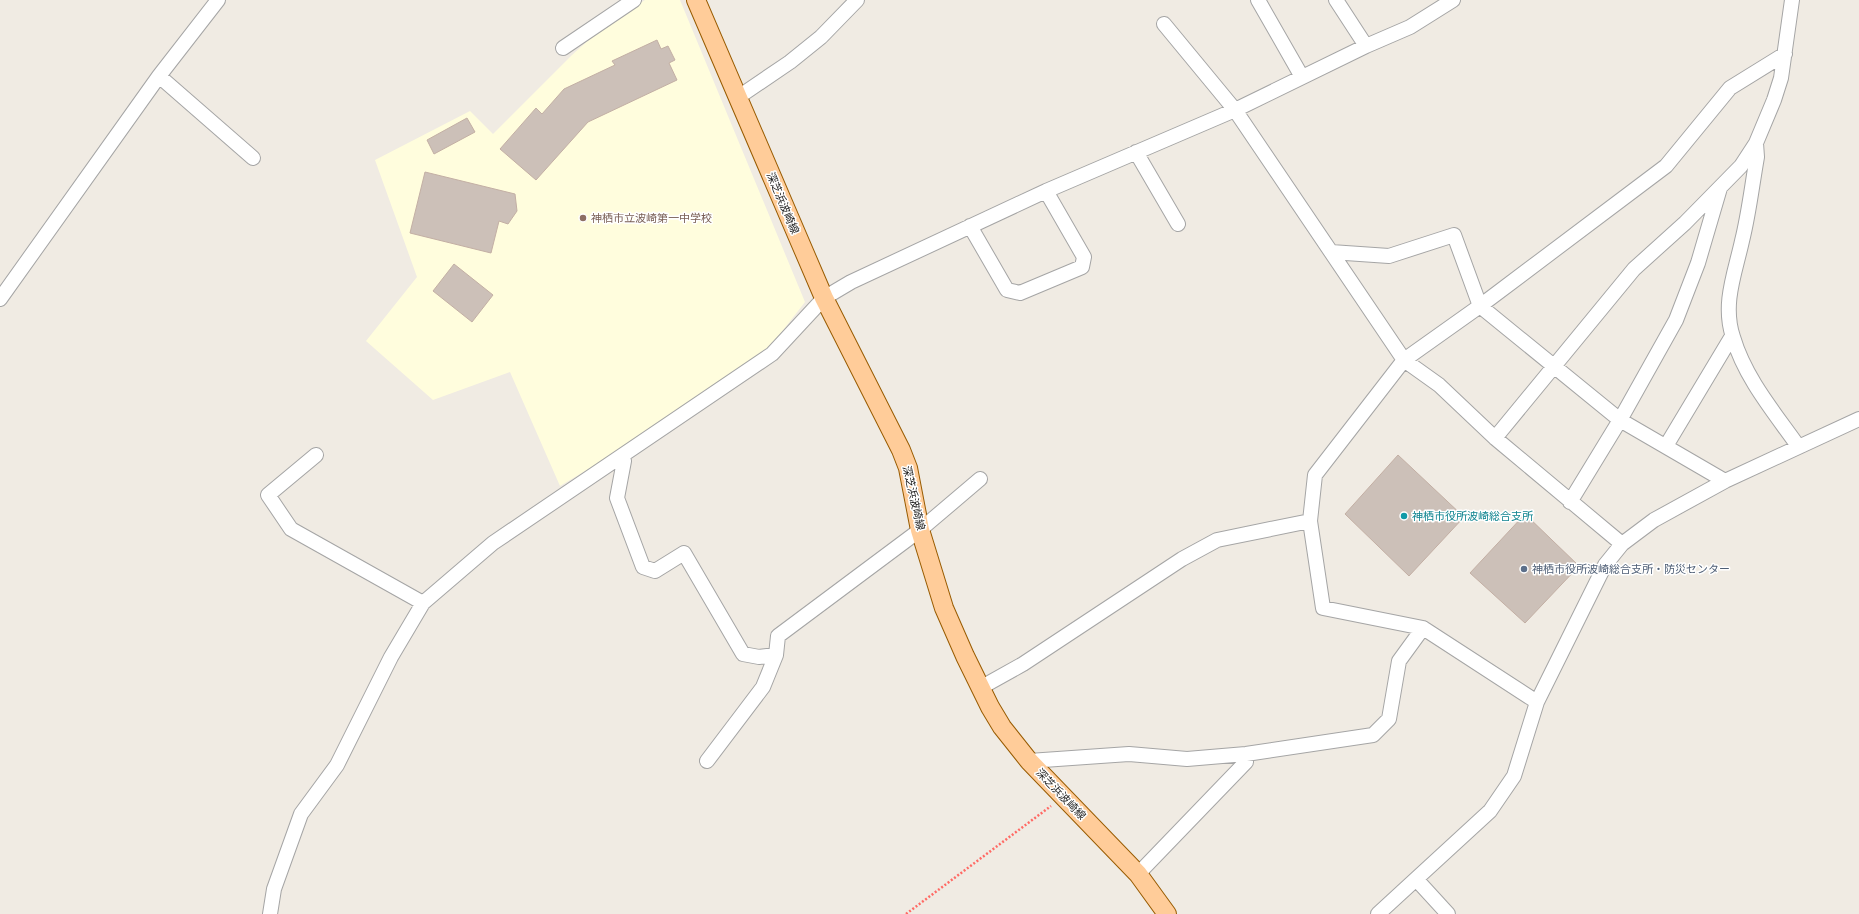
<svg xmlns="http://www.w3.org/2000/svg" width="1859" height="914" font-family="Quicksand,'Noto Sans JP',sans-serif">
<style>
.education{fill:#fffddd}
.building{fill:#ccc0b8;stroke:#c3afa4}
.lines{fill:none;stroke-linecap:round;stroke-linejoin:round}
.minor-casing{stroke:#a5a5a5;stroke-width:16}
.major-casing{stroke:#985b00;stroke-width:20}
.path{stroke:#ff6a65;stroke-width:2.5;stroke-dasharray:2 2;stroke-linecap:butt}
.minor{stroke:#fff;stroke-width:14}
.major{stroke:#fc9;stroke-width:18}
.education-dot{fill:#8d6e63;stroke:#fff;stroke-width:1.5}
.culture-dot{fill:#0f9aa8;stroke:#fff;stroke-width:1.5}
.service-dot{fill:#5c6f8a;stroke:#fff;stroke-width:1.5}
.labels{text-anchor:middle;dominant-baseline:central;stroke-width:3;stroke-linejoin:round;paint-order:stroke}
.street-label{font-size:11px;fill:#1e1e1e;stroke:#fff}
.education-label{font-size:11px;fill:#785e54;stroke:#fff;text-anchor:start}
.culture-label{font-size:11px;fill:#0d838f;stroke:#fff;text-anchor:start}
.service-label{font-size:11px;fill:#4e5e75;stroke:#fff;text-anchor:start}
</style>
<rect width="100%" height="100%" fill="#f0ebe3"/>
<!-- education -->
<path class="education" d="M645,0h35l125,302 -39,50 -129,88 -77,46 -50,-114 -77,28 -67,-59 51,-64 -42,-117 95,-49 23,23 79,-79 30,-27z"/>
<!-- building -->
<path class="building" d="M657,40l4,9 7,-3 7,14 -6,3 8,17 -89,42 -52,58 -36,-31 36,-41 6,6 22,-25 51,-24 -3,-4z
M467,118l8,14 -41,22 -7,-14z
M425,172l90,22 2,17 -9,13 -9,-3 -8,32 -81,-20z
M454,264l39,31 -21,27 -39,-31z
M1398,455l66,62 -55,59 -64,-62z
M1525,514l54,52 -54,57 -55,-50z"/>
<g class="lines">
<!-- minor casing -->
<g class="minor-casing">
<path id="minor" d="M1258,0l44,77
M1336,0l30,46
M1164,24l71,86 169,250 35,25 56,53 127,106
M563,48l71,-48
M159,76l94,82
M737,98l53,-36 31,-25 36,-37
M1756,143l1,14c-5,28 -8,56 -15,84 -7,32 -20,63 -9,96 12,41 41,75 65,109
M1136,152l42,72
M970,226l37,64 13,3 62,-26 2,-10 -38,-66
M1331,252l58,4 65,-21 26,71 140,114 105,61
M0,299l159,-223 59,-76
M1495,438l139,-169 51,-46 56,-57 15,-23 18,-43 7,-22 11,-78
M1666,446l66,-110
M316,455l-48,40 23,34 132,74
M622,456l2,5 -7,37 26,69 12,4 29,-18 59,101 16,3 17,-2
M1570,502l50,-82 56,-100 22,-57 22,-75
M1423,628l114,74
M980,688l43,-24 159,-105 35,-19 93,-19
M707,761l56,-74 13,-32 2,-19 142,-106 60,-51
M1029,761l100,-7 58,5 59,-5 127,-19 16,-16 10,-58 24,-33 -100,-20 -13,-87 5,-46 89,-115 76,-54 186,-140 64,-78 55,-34
M1138,874l108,-112v-8
M1416,879l32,35
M270,914l4,-25 27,-75 36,-49 54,-108 32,-54 70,-60 279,-189 52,-56 27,-16 195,-91 189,-81 131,-64 44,-19 43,-27
M1378,914l112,-103 24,-35 23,-74 68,-137 17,-21 32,-24 71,-39 134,-62"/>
</g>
<!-- major casing -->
<g class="major-casing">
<path id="major" d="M696,0l128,298 77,152 7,18 12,62 24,78 21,48 25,51 12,20 27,34 109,113 29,40"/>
</g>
<!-- path -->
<path class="path" d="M906,914l145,-108"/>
<!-- minor -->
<use href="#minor" class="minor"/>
<!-- major -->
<use href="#major" class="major"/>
</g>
<!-- markers -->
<circle class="education-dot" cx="583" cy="218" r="4"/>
<circle class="culture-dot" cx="1404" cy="516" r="4"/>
<circle class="service-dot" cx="1524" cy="569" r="4"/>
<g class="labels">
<!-- street labels -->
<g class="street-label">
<text transform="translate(783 203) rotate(67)">深芝浜波崎線</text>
<text transform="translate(914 498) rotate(77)">深芝浜波崎線</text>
<text transform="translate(1061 794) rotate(46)">深芝浜波崎線</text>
</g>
<!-- education labels -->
<g class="education-label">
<text x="591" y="218">神栖市立波崎第一中学校</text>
</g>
<!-- culture labels -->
<g class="culture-label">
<text x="1412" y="516">神栖市役所波崎総合支所</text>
</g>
<!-- service labels -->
<g class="service-label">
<text x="1532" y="569">神栖市役所波崎総合支所・防災センター</text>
</g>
</g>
</svg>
